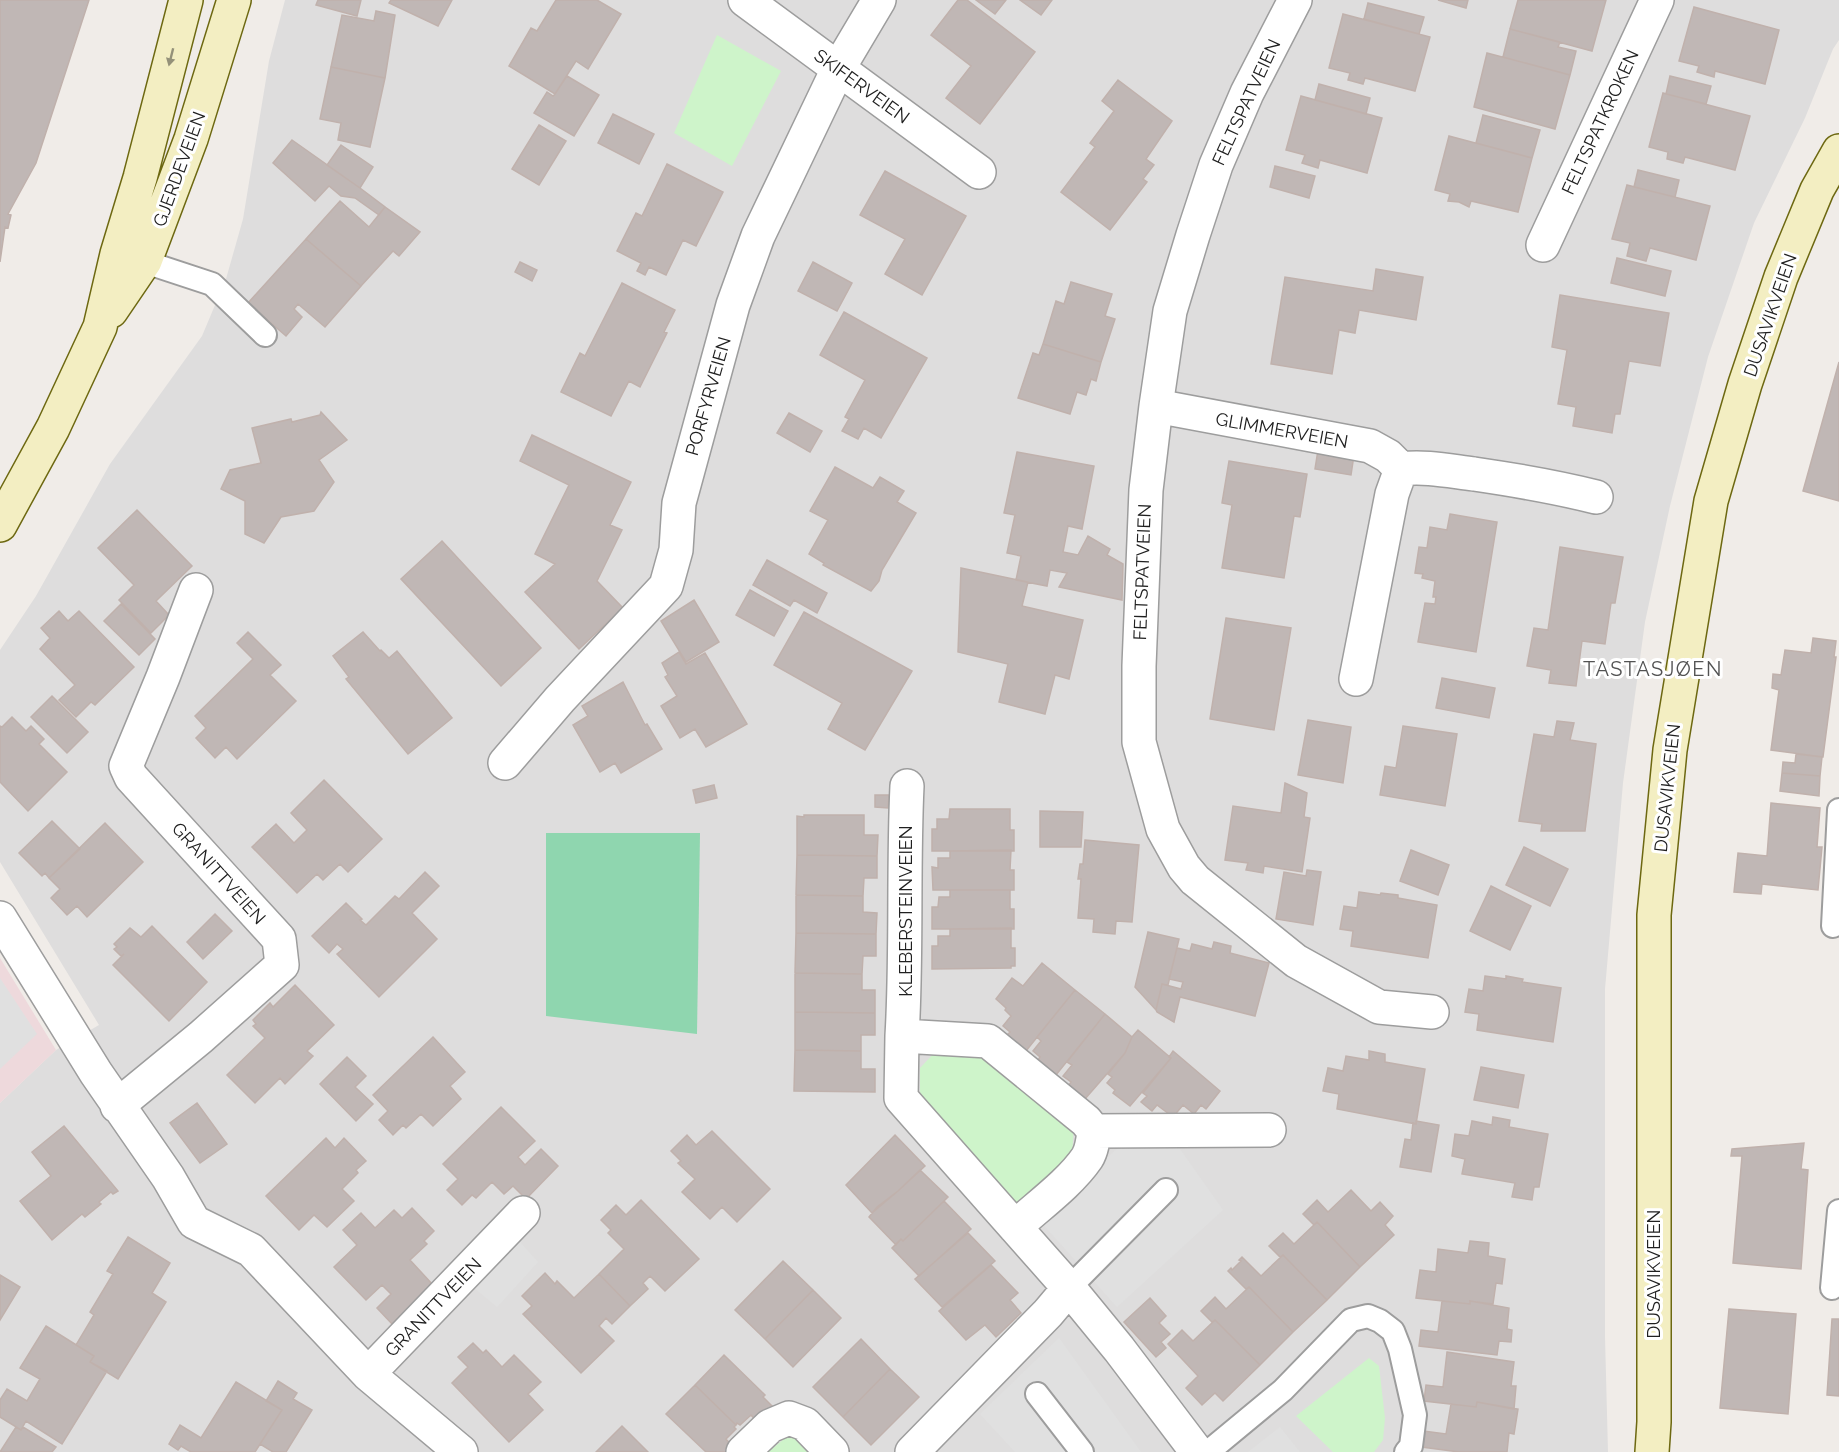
<svg xmlns="http://www.w3.org/2000/svg" width="1839" height="1452" font-family="Raleway,sans-serif">
<style>
.residential{fill:#dedddd}
.commercial{fill:#eed9dc}
.park{fill:#cef4ca}
.pitch{fill:#8fd6af}
.parking{fill:#e0e0e0}
.building{fill:#c0b7b5;stroke:#c0b1ac;stroke-width:1.5}
.lines{fill:none;stroke-linecap:round;stroke-linejoin:round}
.lane-casing{stroke:#9d9d9d;stroke-width:26}
.street-casing{stroke:#9d9d9d;stroke-width:36}
.secondary-casing{stroke:#6d6811;stroke-width:36}
.lane{stroke:#fff;stroke-width:22}
.street{stroke:#fff;stroke-width:33}
.secondary{stroke:#f3eec2;stroke-width:33}
.oneway{fill:#949179}
.labels{text-anchor:middle;dominant-baseline:central;stroke-width:6;stroke-linejoin:round;paint-order:stroke}
.street-label{font-size:18px;fill:#202020;stroke:#fff}
.neighbourhood-label{font-size:20px;letter-spacing:1.5px;fill:#535353;stroke:#fff}
</style>
<rect width="100%" height="100%" fill="#f0ece8"/>
<!-- residential -->
<path class="residential" d="M285,0h1554v40l-6,9 -28,69 -51,105 -46,134 -38,149 -25,116 -22,161 -18,206v348l3,115h-1608v-349l56,-53 43,-25 -99,-163v-212l36,-54 74,-132 92,-128 24,-57 17,-60 26,-158z"/>
<!-- commercial -->
<path class="commercial" d="M0,958l56,92 -56,53z"/>
<!-- park -->
<path class="park" d="M717,35l64,36 -49,95 -58,-33z
M936,1051l45,1 93,72 -2,33 -54,52 -98,-109v-32z
M1369,1358l10,8 6,52 -2,22 -9,12h-41l-37,-36z
M795,1430l22,22h-49z"/>
<!-- pitch -->
<path class="pitch" d="M546,833h154l-3,201 -151,-18z"/>
<!-- parking -->
<path class="parking" d="M0,978l37,56 -37,35z
M1125,1141l50,1 48,68 -106,97 -77,-86z
M517,1239l21,23 -41,45 -24,-20z
M1059,1338l82,114h-126l-35,-38z
M1280,1427l20,25h-52z"/>
<!-- building -->
<path class="building" d="M0,0h89l-53,163 -28,51 3,1 -3,13 -3,-1 -5,35z
M318,0h43l-4,16 -41,-11z
M391,0h61l-14,26 -49,-23z
M556,0h41l24,14 -33,55 -12,-8 -21,33 -46,-28 22,-38 6,3z
M958,0h9l68,52 -55,72 -34,-26 25,-32 -40,-31z
M976,0h30l-11,14z
M1020,0h32l-11,15z
M1438,0h30l-2,8z
M1518,0h88l-14,51 -82,-22z
M1368,3l56,14 -5,17 -55,-15z
M1694,7l85,23 -14,54 -50,-13 -1,6 -17,-5 2,-6 -20,-5z
M376,11l19,4 -10,63 -54,-11 11,-52 32,6z
M1343,14l87,23 -15,54 -50,-13 -2,6 -15,-4 2,-7 -21,-5z
M1510,29l50,13 -2,5 18,4 -6,24 -67,-18z
M1487,53l83,22 -15,54 -81,-22z
M331,67l54,11 -15,69 -32,-7 3,-17 -21,-4z
M567,76l32,19 -25,41 -40,-23 13,-21 6,4 2,-2z
M1670,76l41,10 -5,18 -40,-10z
M1118,80l54,41 -26,38 8,6 -11,14 4,3 -37,48 -49,-38 34,-45 -5,-4 24,-32 -12,-10z
M1319,84l51,14 -4,16 -51,-14z
M1663,93l87,23 -15,54 -50,-13 -2,6 -16,-4 1,-7 -19,-5z
M1301,96l81,22 -15,55 -47,-13 -2,8 -16,-5 3,-8 -19,-5z
M613,114l41,20 -15,30 -41,-21z
M1483,115l57,15 -8,28 -56,-15z
M539,125l27,16 -27,44 -27,-16z
M1449,136l83,22 -14,54 -47,-11 -2,6 -10,-5 -11,-1 2,-7 -15,-4z
M292,140l68,48 25,19 -6,8 -24,-17 -14,-2 -12,-10 -14,15 -42,-38z
M341,145l32,22 -13,21 -33,-23z
M667,164l56,28 -27,54 -13,-6 -17,35 -17,-8 -4,8 -8,-4 4,-8 -24,-12 19,-38 6,3z
M1275,166l40,10 -6,22 -39,-11z
M1638,170l41,10 -4,17 -41,-10z
M885,171l81,45 -44,79 -37,-21 20,-35 -45,-24z
M1627,185l83,21 -14,54 -46,-12 -4,13 -19,-5 3,-13 -18,-4z
M340,201l29,26 16,-20 35,25 -21,24 -6,-5 -32,35 -55,-47z
M306,239l55,47 -36,41 -27,-23 -4,5 8,8 -16,19 -38,-33z
M1617,258l54,13 -6,25 -54,-13z
M520,262l17,8 -5,11 -17,-9z
M813,262l39,21 -15,28 -39,-20z
M1376,269l47,8 -7,43 -57,-10 -4,23 -16,-3 -7,44 -61,-10 14,-87 88,14z
M1071,282l41,12 -7,22 10,3 -14,43 -58,-18 13,-43 8,3z
M622,283l53,27 -11,22 3,1 -27,54 -11,-6 -18,35 -50,-24 19,-39 5,3z
M1560,295l109,18 -9,53 -31,-5 -9,53h-5l-3,19 -39,-7 3,-19 -18,-3 9,-54 -15,-3z
M844,312l83,46 -46,80 -17,-10 -6,11 -16,-8 7,-12 -4,-2 20,-37 -45,-25z
M1043,344l58,18 -5,19 -5,-2 -5,16 -9,-3 -7,22 -52,-16 15,-45 6,2z
M1839,362v139l-36,-10z
M321,412l26,28 -28,20 15,22 -20,29 -33,6 -17,26 -19,-9v-33l-24,-12 9,-19 31,-7 -9,-35 39,-9 1,3 28,-7z
M789,413l33,18 -12,21 -33,-19z
M532,435l99,47 -21,43 12,5 -25,51 26,27 -44,41 -54,-57 30,-28 -20,-10 34,-69 -49,-24z
M1318,450l36,5 -3,20 -36,-6z
M1017,452l77,14 -12,63 -14,-3 -5,26 15,3 10,-19 22,13 -3,6 16,9 -1,36 -63,-13 8,-14 -17,-3 -3,16 -31,-6 5,-24 -14,-3 8,-38 -11,-2z
M1229,461l78,13 -7,43 -6,-1 -10,62 -62,-10 10,-63 -10,-2z
M835,467l38,21 7,-11 24,14 -7,11 19,11 -34,57 -3,11 -8,10 -48,-26 1,-2 -15,-9 19,-34 -18,-9z
M137,510l55,56 -36,35 13,14 -18,18 -32,-33 15,-15 -36,-37z
M1450,514l47,8 -21,130 -58,-10 7,-39 10,1 1,-7h-3l2,-16 -13,-3 1,-4 -8,-1 4,-26 8,1 3,-21 17,3z
M442,541l99,107 -40,38 -100,-107z
M1560,547l63,10 -8,46h-4l-6,41 -23,-3 -6,45 -27,-3 2,-13 -24,-4 7,-38 14,2z
M767,560l60,33 -10,20 -23,-13 -4,6 -37,-21z
M961,568l67,14 -6,24 61,14 -14,59 -14,-4 -10,39 -46,-12 9,-38 -50,-12z
M750,590l38,21 -14,25 -38,-21z
M694,600l25,42 -33,20 -25,-41z
M121,604l34,35 -16,16 -35,-34z
M59,611l9,10 11,-10 55,56 -39,38 -4,-3 -15,15 -17,-17 16,-15 -35,-36 10,-11 -9,-10z
M804,612l108,59 -47,79 -37,-21 14,-26 -68,-38z
M1226,618l65,10 -17,102 -64,-11z
M248,632l33,33 -11,10 26,26 -59,58 -11,-12 -11,11 -19,-20 10,-10 -11,-12 58,-57 -16,-16z
M363,632l17,19 1,-1 8,8 8,-7 55,67 -44,36 -62,-75 3,-2 -16,-21z
M1813,638l23,3 -2,16h2l-13,100 -52,-7 8,-60 -7,-2 1,-14 8,1 4,-25 26,3z
M679,652l7,12 19,-11 42,71 -41,23 -11,-18 -15,9 -19,-32 16,-10 -12,-19 3,-2 -6,-12z
M1442,678l53,10 -6,30 -53,-10z
M623,682l22,43 2,-1 15,25 -41,24 -6,-10 -15,9 -27,-47 15,-9 -6,-10z
M52,696l36,36 -21,21 -36,-36z
M12,717l14,14 5,-5 13,13 -5,5 28,28 -39,39 -28,-29v-56l2,1z
M1308,720l43,7 -8,56 -45,-8z
M1557,721l17,2 -4,17 26,4 -11,87h-44l1,-7 -23,-3 15,-87 20,3z
M1403,726l54,8 -12,72 -65,-11 5,-29 11,2z
M1796,754l26,3 -2,19 -38,-3 1,-11 12,1z
M1782,773l38,3 -1,20 -39,-5z
M324,780l58,59 -34,33 -8,-8 -17,16 -6,-6 -20,19 -45,-46 24,-23 18,19 13,-13 -16,-17z
M1285,783l22,10 -3,24 6,1 -8,54 -38,-6 -1,7 -17,-3 2,-7 -23,-3 8,-54 48,7z
M714,785l3,13 -21,5 -3,-13z
M875,795h14l-1,13 -13,-1z
M1771,803l49,5 -3,39h5l-4,43 -56,-6 -1,10 -27,-2 4,-39 29,3z
M950,809h60v21h4v21h-82v-22h5v-10h12z
M1040,811l43,1 -2,35h-41z
M804,815h60v20h14l-1,21 -80,-1v-39l7,1z
M52,821l28,28 -31,29 -4,-5 -3,3 -23,-23z
M105,823l38,39 -56,55 -10,-11 -10,9 -16,-17 9,-9 -11,-11z
M1085,840l54,5 -7,77 -16,-1 -1,13 -22,-2 1,-13 -16,-1 3,-39h-3l2,-15h3z
M1524,847l44,22 -18,37 -44,-21z
M1011,850l-1,20h4v20h-81l-1,-23 6,1v-10h12v-7z
M1411,850l38,15 -11,30 -38,-14z
M797,855l80,1v22h-13l-1,18 -67,-1z
M1307,870l14,2 -8,53 -37,-6 8,-47 22,4z
M425,872l14,14 -27,27 25,26 -58,58 -42,-43 6,-5 -6,-5 -8,9 -17,-17 34,-33 16,16 -2,1 6,5 29,-29 4,3z
M1491,886l40,20 -21,44 -40,-19z
M950,890h60v19h4v20h-82v-22h6l1,-10h11z
M1359,892l21,3 1,-2 17,2v3l39,7 -9,53 -77,-12 2,-15 -13,-2 4,-23 13,2z
M796,895l67,1v16l14,1 -1,21 -80,-1z
M215,914l17,17 -29,28 -16,-17z
M152,926l55,56 -38,39 -56,-56 11,-11 -3,2 -7,-7 3,-2 -3,-3 16,-16 11,9z
M1011,928v20h4v18h-4v2l-79,1v-23h6v-10h12v-7z
M1148,932l31,7 -11,46 -6,-1 -6,26 -21,-23z
M796,933l80,1v22h-13l-1,18 -67,-1z
M1214,942l17,4 -1,7 39,10 -14,53 -75,-19 -6,25 -17,-10 -1,-2 6,-26 19,5 2,-7 -14,-3 8,-31 13,3 2,-7 20,5z
M1042,963l33,27 -49,61 -19,-16 3,-3 -7,-6 8,-10 -6,-6 1,-2 -10,-9 16,-21 11,8z
M795,973l67,1v16h13v23l-80,-1z
M1485,976l21,3v-3l17,3 -1,3 39,6 -8,54 -76,-12 2,-16 -14,-2 4,-23 14,2z
M295,985l39,40 -27,26 6,5 -28,28 -5,-6 -25,25 -28,-28 38,-37 -12,-12 3,-2 -3,-4 17,-17 3,4z
M1075,990l30,24 -49,61 -18,-15 2,-3 -7,-6 8,-10 -4,-4z
M795,1012l80,1v22h-14v16l-66,-1z
M1105,1014l27,23 -7,16 -40,46 -16,-14 2,-3 -8,-6 9,-11 -5,-3z
M1138,1030l33,28 -41,48 -17,-13 2,-3 -8,-7 5,-6 -4,-3 17,-21 7,-16z
M433,1037l32,35 -15,14 11,13 -28,27 -12,-12 -15,14 -3,-3 -10,10 -14,-15 9,-9 -15,-16z
M795,1050l66,1v18h14v23l-81,-1z
M1173,1051l47,40 -14,18 -5,-4 -7,9 -11,-9 -10,12 -16,-12 -5,6 -11,-9 6,-6 -4,-3 28,-35 -2,-1z
M1369,1051l16,3v8l40,7 -9,55 -79,-15 2,-15 -16,-3 5,-23 15,3 3,-15 23,4z
M347,1057l19,19 -11,11 18,17 -17,17 -36,-37z
M1481,1067l43,8 -6,33 -44,-8z
M197,1103l30,41 -27,19 -30,-40z
M501,1107l34,34 -17,16 7,8 16,-16 17,17 -32,33 -13,-13 -9,8 -12,-12 -16,16 -4,-3 -10,10 -15,-15 11,-11 -15,-15z
M1493,1117l17,3 -1,7 39,7 -9,53h-5l-2,13 -20,-3 3,-14 -53,-9 3,-15 -13,-3 3,-22 14,2 3,-15 20,4z
M1416,1121l23,4 -8,47 -31,-5 5,-28 6,1 2,-17 3,1z
M64,1126l54,65 -5,3 -2,-2 -12,10 2,2 -16,13 -3,-3 -30,26 -32,-39 31,-25 -19,-24z
M712,1131l58,58 -33,33 -15,-15 -12,12 -28,-27 13,-13 -17,-16 3,-2 -10,-10 16,-16 9,10z
M895,1135l30,31 -27,25 -26,22 -26,-28z
M326,1138l9,10 9,-10 22,23 -10,9 2,3 -16,16 12,12 -27,26 -13,-12 -15,15 -33,-34z
M1804,1143l-3,26 7,1 -7,99 -68,-6 9,-107h-11l1,-7z
M920,1170l28,27 -45,44 -2,-2 -5,6 -27,-28 8,-10 21,-16z
M1351,1190l20,21 9,-9 13,14 -8,9 9,10 -34,32 -43,-45 -3,3 -11,-11 14,-14 11,12z
M641,1200l58,59 -34,32 -15,-15 -7,7 5,6 -18,17 -31,-32 25,-25 -16,-16 3,-3 -10,-10 15,-15 10,10z
M944,1201l27,28 -52,47 -27,-28 9,-9 2,2z
M412,1208l22,23 -10,10 3,3 -17,16 23,25 -41,39 -15,-16 14,-14 -9,-9 -16,15 -32,-33 23,-22 -14,-15 18,-17 14,15 19,-18 8,8z
M1317,1222l43,45 -33,33 -44,-45 -3,2 -11,-11 14,-13 11,11z
M968,1233l27,28 -53,46 -27,-28z
M128,1237l42,26 -18,30 14,9 -48,77 -28,-17 4,-6 -18,-11 18,-30 -4,-3 23,-38 -6,-3z
M1470,1241l19,2 -1,13 17,3 -3,25 -6,-1 -3,21 -23,-3v3l-54,-6 4,-28 16,2 2,-23 30,4z
M1283,1255l44,45 -34,32 -44,-45 -3,2 -18,-18 3,-3 1,2 9,-9 -2,-1 3,-3 19,19z
M783,1261l30,29 -48,49 -30,-29z
M991,1265l27,28 -8,7 11,13 -25,24 -11,-12 -19,15 -27,-29z
M545,1273l10,11 2,-3 17,17 25,-24 31,32 -18,18 -6,-6 -7,8 15,15 -33,32 -58,-59 9,-8 -10,-10z
M0,1275l20,12 -20,33z
M1249,1287l44,45 -33,33 -45,-45 -3,2 -11,-11 14,-14 11,12z
M813,1290l28,28 -48,49 -28,-28z
M1150,1298l16,18 -7,7 11,11 -9,8 5,6 -10,9 -32,-35z
M1442,1301l28,3v-3l39,7 -2,21 5,1 -1,12 -12,-1 -2,14 -78,-9 2,-16 17,2z
M1729,1309l67,5 -8,100 -68,-6z
M1832,1319h7v77l-12,-1z
M1215,1320l45,45 -37,36 -8,-8 -13,12 -16,-17 12,-12 -30,-32 14,-14 11,11z
M46,1326l48,30 -4,6 17,9 -45,73 -36,-23 -5,9 -21,-13v-17l7,-11 20,12 13,-22 -20,-11z
M861,1339l29,30 -47,48 -30,-30z
M473,1343l10,10 3,-3 16,17 12,-12 27,27 -13,12 15,16 -34,32 -57,-59 16,-16 -10,-10z
M1447,1352l67,10 -3,24h5l-2,23 -37,-7 -1,5 -52,-6 2,-16 17,2z
M724,1355l41,40 -2,2 10,10 -16,15 -6,-7 -11,10 -3,-2 -1,2 -41,-40z
M890,1369l29,28 -48,48 -28,-28z
M278,1381l19,12 -4,6 19,11 -26,42h-13l-13,-8 22,-34 -16,-9z
M236,1382l46,28 -27,42h-64l-10,-6 -3,4 -9,-6 11,-19 21,13z
M695,1385l41,40 -2,2 2,2 -10,10 7,8 -6,5h-21l-40,-38z
M1477,1402l41,7 -4,25 -5,-1 -2,19h-48l-37,-5 2,-16 22,3 5,-30 25,3z
M622,1426l26,26h-52z
M16,1427l5,3 2,-3 33,20 -4,5h-52z"/>
<g class="lines">
<!-- lane casing -->
<g class="lane-casing">
<path id="lane" d="M133,258l79,26 53,51
M1833,926l6,-116
M1069,1288l97,-98
M1832,1288l7,-77
M1037,1394l45,58
M1208,1452l75,-62 68,-70 17,-4 12,5 13,10 7,18 15,66 -4,31 -5,6"/>
</g>
<!-- street casing -->
<g class="street-casing">
<path id="street" d="M745,0l234,172
M1295,0l-48,93 -31,72 -23,70 -23,76 -14,95 -10,84 -7,176v76l24,87 21,38 11,13 101,81 83,46 53,5
M1543,245l114,-245
M1156,406l214,40 18,10 13,13c24,-3 48,2 73,5 41,6 82,13 122,23
M1356,679l36,-185 9,-25
M505,763l55,-64 106,-113 10,-36 3,-47 54,-198 25,-69 80,-167 41,-69
M0,918l96,155 72,104 26,45 57,28 117,124 93,78
M902,1036c5,-83 1,-167 5,-250
M117,1106l84,-69 81,-72 -3,-26 -148,-162 -5,-11 37,-89 33,-87
M1015,1227c23,-21 55,-44 72,-69 5,-8 6,-18 7,-27
M368,1374l155,-161
M743,1452l27,-26 19,-8 16,6 27,28
M912,1452l136,-139 21,-25
M1197,1452l-78,-103 -50,-61 -168,-190 1,-62 86,5 98,80 8,10 175,-1"/>
</g>
<!-- secondary casing -->
<g class="secondary-casing">
<path id="secondary" d="M111,311l34,-50 46,-122 43,-139
M0,525l53,-97 47,-101 17,-73 23,-76 46,-178
M1652,1452l2,-30v-507l16,-165 41,-249 34,-117 36,-107 36,-87 22,-39"/>
</g>
<!-- lane -->
<use href="#lane" class="lane"/>
<!-- street -->
<use href="#street" class="street"/>
<!-- secondary -->
<use href="#secondary" class="secondary"/>
</g>
<!-- one-way arrows -->
<defs><path id="oneway-solid" d="M-6-.8H1V-3.2L6.5 0L1 3.2V.8H-6Z" transform="scale(1.5)"/></defs>
<use class="oneway" href="#oneway-solid" transform="translate(171 57) rotate(104)"/>
<g class="labels">
<!-- street labels -->
<g class="street-label">
<text transform="translate(862 86) rotate(36)">SKIFERVEIEN</text>
<text transform="translate(1246 102) rotate(-65)">FELTSPATVEIEN</text>
<text transform="translate(1600 122) rotate(-65)">FELTSPATKROKEN</text>
<text transform="translate(179 169) rotate(-70)">GJERDEVEIEN</text>
<text transform="translate(1770 315) rotate(-71)">DUSAVIKVEIEN</text>
<text transform="translate(708 396) rotate(-74)">PORFYRVEIEN</text>
<text transform="translate(1282 430) rotate(10)">GLIMMERVEIEN</text>
<text transform="translate(1142 572) rotate(-88)">FELTSPATVEIEN</text>
<text transform="translate(1667 788) rotate(-84)">DUSAVIKVEIEN</text>
<text transform="translate(219 873) rotate(48)">GRANITTVEIEN</text>
<text transform="translate(905 911) rotate(-90)">KLEBERSTEINVEIEN</text>
<text transform="translate(1653 1274) rotate(-90)">DUSAVIKVEIEN</text>
<text transform="translate(433 1307) rotate(-46)">GRANITTVEIEN</text>
</g>
<!-- neighbourhood labels -->
<g class="neighbourhood-label">
<text x="1653" y="669">TASTASJØEN</text>
</g>
</g>
</svg>
